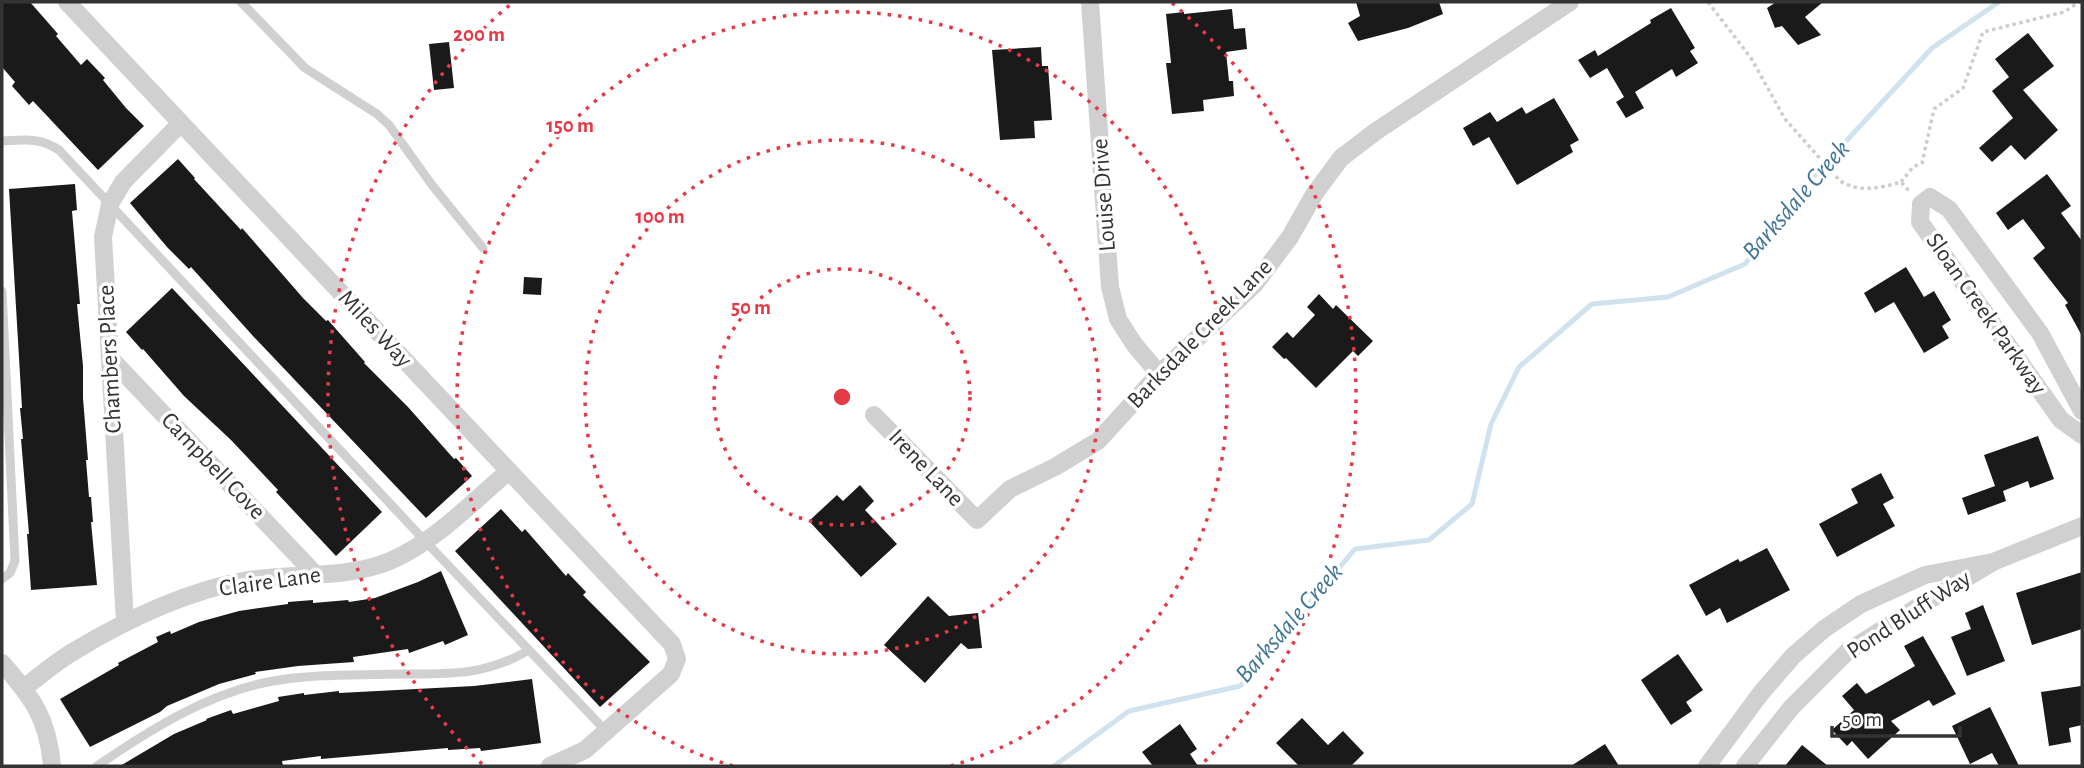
<svg xmlns="http://www.w3.org/2000/svg" width="2084" height="768" font-family="'Alegreya Sans',sans-serif">
<style>
.lines{fill:none;stroke-linecap:round;stroke-linejoin:round}
.stream{stroke:#cfe2ee;stroke-width:5}
.building{fill:#1a1a1a}
.path{stroke:#cdcdcd;stroke-width:3.5;stroke-dasharray:3.5 3.5;stroke-linecap:butt}
.service{stroke:#d0d0d0;stroke-width:9}
.minor{stroke:#d0d0d0;stroke-width:18}
.ring{fill:none;stroke:#e63946;stroke-width:3.5;stroke-dasharray:3.5 7}
.labels{text-anchor:middle;dominant-baseline:central;stroke-width:7;stroke-linejoin:round;paint-order:stroke}
.street-label{font-size:24px;fill:#333;stroke:#fff}
.water-label{font-size:26px;font-style:italic;fill:#3f7597;stroke:#fff}
.centre{fill:#e63946;stroke:#fff;stroke-width:3.5}
.ring-label{font-size:21px;text-anchor:middle;font-weight:bold;fill:#e63946;stroke:#fff;stroke-width:7;stroke-linejoin:round;paint-order:stroke}
</style>
<rect width="100%" height="100%" fill="#fff"/>
<g class="lines">
<!-- stream -->
<path class="stream" d="M1054,766l75,-55 111,-25 115,-137 74,-9 43,-36 19,-80 28,-57 73,-63 76,-7 77,-33 56,-74 131,-142 67,-46"/>
</g>
<!-- building -->
<path class="building" d="M2,2h28l28,32 -2,2 25,29 6,-6 18,19 -2,2 23,28 18,18 -46,44 -65,-69 -4,4 -17,-19 3,-4 -13,-15z
M1356,2h83l4,12 -35,14 -50,13 -10,-18 12,-7z
M1776,2h47l-18,15 16,18 -23,10 -16,-19 -7,2 -8,-20z
M1671,8l24,40 -5,3 8,12 -22,14 -4,-8 -37,23 9,16 -18,10 -10,-16 8,-5 -17,-29 -17,10 -12,-18 17,-10 3,6 53,-33 -1,-3z
M1232,9l2,20 11,-1 2,21 -21,3 3,29h4l1,15 -31,4 1,11 -32,3 -6,-51h5l-5,-49 18,-2v2z
M2028,33l26,33 -31,24 35,40 -33,30 -14,-15 -19,17 -13,-14 34,-30 -21,-27 17,-14 -14,-18z
M449,42l5,46 -20,2 -5,-46z
M1041,47l1,19h6l4,54 -18,1 1,17 -35,2 -8,-90z
M1554,98l25,42 -9,5 3,7 -56,33 -28,-48 -16,9 -10,-18 27,-16 7,10 25,-15 4,7z
M178,159l17,19 -1,1 47,51 1,-2 61,70 23,23 2,-1 37,42 -1,1 44,44 46,52 2,-1 16,18 -46,42 -173,-182 -62,-69 -2,2 -22,-22 -37,-44z
M2047,174l24,32 -10,7 21,28v95l-17,-31 3,-2 -35,-45 12,-10 -22,-29 -15,11 -12,-17z
M75,184l2,26 -5,1 8,93h-3l6,62v32l5,62h-2l3,37h2l2,25h-2l6,63 -66,5 -4,-56h2l-8,-95h2l-3,-31h2l-13,-219z
M1906,267l18,30 10,-6 17,29 -9,6 7,12 -25,15 -30,-51 -19,11 -11,-20z
M524,277l18,1 -1,17 -18,-1z
M172,288l210,224 -46,44 -60,-64 2,-2 -47,-50 -47,-44 -41,-47 -1,1 -16,-18z
M1319,294l14,15 3,-4 37,36 -15,15 -5,-5 -37,37 -30,-30 -2,1 -12,-12 15,-15 6,6 22,-23 -8,-8z
M2038,436l16,43 -24,9 -2,-7 -25,10 3,10 -38,14 -6,-17 33,-12 -11,-31z
M1881,473l13,25 -11,6 12,22 -58,31 -18,-33 39,-21 -7,-14z
M860,485l14,16 -9,9 32,34 -36,33 -52,-56 28,-26 6,6z
M501,509l21,23 3,-3 41,47 2,-3 18,19 -3,3 67,67 -50,45 -145,-156z
M1767,548l23,42 -63,33 -7,-15 -14,8 -17,-31 49,-26 2,3z
M441,571l27,64 -23,10 -2,-4 -34,12 -1,-4 -55,8 1,5 -56,4 -43,6 1,2 -37,10 -52,22 -7,6 -70,35 -30,-48 59,-34 -1,-2 40,-21 -2,-5 14,-6 1,3 28,-12 40,-11 49,-7v-2l25,-2v3l35,-3 1,2 26,-4 43,-16z
M2082,572v57l-50,16 -16,-52z
M928,596l21,20 29,-3 4,35 -14,1 -7,-6 -36,40 -41,-38z
M1983,605l22,56 -38,15 -16,-39 20,-8 -6,-16z
M1923,636l33,58 -23,12 -4,-6 -38,21 9,9 -32,29 -16,-18 -5,5 -15,-16 22,-20 -12,-14 15,-13 9,11 49,-28 -11,-20z
M1678,654l25,36 -17,12 6,9 -21,14 -30,-45z
M532,679l9,64 -60,8 -1,-3 -32,2v-2l-127,11v-3l-39,5 1,5h-163l54,-32 33,-14 -1,-1 25,-9 2,4 46,-13 -1,-4 26,-4v2l35,-4v2l135,-7z
M2081,686l1,39 -13,3 2,14 -22,4 -8,-54z
M1990,707l29,59h-20l-7,-13 -22,11 -18,-38z
M1302,718l26,27 15,-14 21,22 -13,13h-52l-23,-23z
M1180,724l17,25 -7,5 8,12h-45l-11,-14z
M1605,744l14,22h-48z
M1802,745l26,21h-43z"/>
<g class="lines">
<!-- path -->
<path class="path" d="M1708,2l43,56 34,61 55,62c20,12 40,7 61,1l9,10
M1901,182l12,-15 9,-4 12,-54 29,-21 20,-56 81,-20 15,-10"/>
<!-- service -->
<path class="service" d="M241,2l64,66 72,46 12,11 43,60 51,63
M2,141c23,-1 37,-4 57,9l367,392 180,189
M2,291l13,270 -5,12 -8,6
M97,766c54,-37 111,-73 176,-85 41,-7 86,-6 127,-7 49,0 85,2 129,-24"/>
<!-- minor -->
<path class="minor" d="M67,2l605,642 5,15 -6,15 -86,76 -35,16
M1090,2l20,285 8,32 16,25 25,30
M110,358l205,216
M2082,411l-42,-78 -91,-124 -19,-12 -9,7 -1,18 141,198 21,15
M874,415l103,105 33,-31 45,-22 43,-26 61,-67 95,-89 36,-48 25,-44 26,-35 34,-26 195,-130
M1993,562l89,-36
M125,622l-22,-385 7,-33 13,-22 58,-59
M2,663c31,35 46,56 50,103
M24,688c15,-12 31,-25 47,-35 51,-31 113,-61 172,-72 48,-9 101,-1 147,-20 46,-20 81,-58 119,-90
M1707,766l54,-73 32,-37 31,-27 37,-25 64,-29 68,-13 -77,46 -69,44 -56,56 -46,58"/>
</g>
<!-- distance rings -->
<g class="ring">
<circle cx="842" cy="397" r="128"/>
<circle cx="842" cy="397" r="257"/>
<path d="M733 766A385 385 0 1 1 951 766"/>
<path d="M482 764A514 514 0 0 1 512 3M1172 3A514 514 0 0 1 1202 764"/>
</g>
<g class="labels">
<!-- street labels -->
<g class="street-label">
<text transform="translate(1104 195) rotate(-94)">Louise Drive</text>
<text transform="translate(1986 314) rotate(55)">Sloan Creek Parkway</text>
<text transform="translate(375 329) rotate(47)">Miles Way</text>
<text transform="translate(1200 334) rotate(-46)">Barksdale Creek Lane</text>
<text transform="translate(110 359) rotate(-93)">Chambers Place</text>
<text transform="translate(213 466) rotate(46)">Campbell Cove</text>
<text transform="translate(926 468) rotate(46)">Irene Lane</text>
<text transform="translate(270 582) rotate(-8)">Claire Lane</text>
<text transform="translate(1909 615) rotate(-33)">Pond Bluff Way</text>
</g>
<!-- water labels -->
<g class="water-label">
<text transform="translate(1796 200) rotate(-49)">Barksdale Creek</text>
<text transform="translate(1289 623) rotate(-49)">Barksdale Creek</text>
</g>
</g>
<circle cx="842" cy="397" r="10" class="centre"/>
<g class="ring-label">
<text x="479" y="41">200 m</text>
<text x="570" y="132">150 m</text>
<text x="660" y="223">100 m</text>
<text x="751" y="314">50 m</text>
</g>
<!-- border -->
<rect width="2084" height="768" fill="none" stroke="#333333" stroke-width="7"/>
<!-- scale -->
<path d="M1832 726v10h128v-10" fill="none" stroke="#333333" stroke-width="3.5"/>
<text x="1842" y="726" font-size="21" fill="#333333" stroke="#ffffff" stroke-width="5" paint-order="stroke">50 m</text>
</svg>
